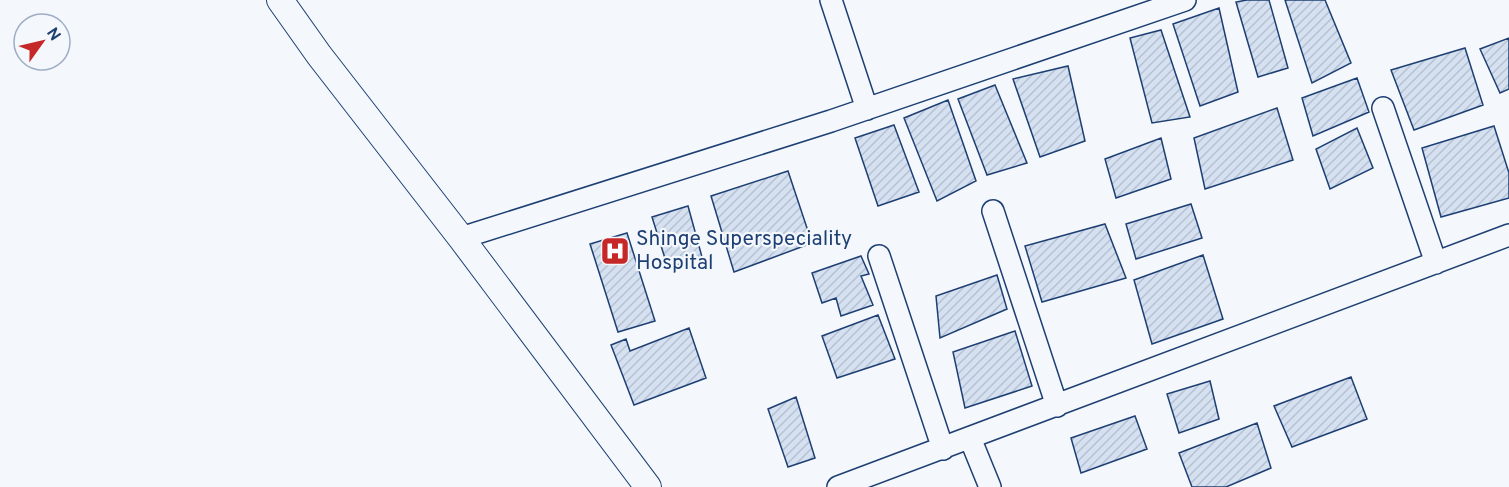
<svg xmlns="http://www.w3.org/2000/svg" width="1509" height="487" font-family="Overpass,sans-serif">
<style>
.building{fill:url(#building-hatch);stroke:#1d3f73;stroke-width:1.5}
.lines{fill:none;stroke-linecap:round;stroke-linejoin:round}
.minor-casing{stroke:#1d3f73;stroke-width:24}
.tertiary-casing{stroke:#1d3f73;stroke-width:28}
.minor{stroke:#f4f7fb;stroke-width:21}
.tertiary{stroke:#f4f7fb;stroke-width:26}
.labels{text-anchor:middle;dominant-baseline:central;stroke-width:4.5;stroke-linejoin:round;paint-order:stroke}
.poi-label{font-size:21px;fill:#1d3f73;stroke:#f4f7fb;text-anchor:start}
</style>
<defs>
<pattern id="building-hatch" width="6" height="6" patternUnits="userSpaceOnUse" patternTransform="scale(1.5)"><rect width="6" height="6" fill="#d5e0f0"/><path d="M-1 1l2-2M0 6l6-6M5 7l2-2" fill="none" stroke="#b6c1d1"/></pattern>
</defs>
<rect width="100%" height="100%" fill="#f4f7fb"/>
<!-- building -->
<path class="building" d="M1247,0h22l19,68 -30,9 -22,-75z
M1285,0h40l26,63 -39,20z
M1219,8l19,84 -38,14 -27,-82z
M1161,30l29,87 -38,6 -22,-85z
M1509,38v51l-9,4 -20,-44z
M1465,48l18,57 -69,25 -23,-60z
M1068,66l17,75 -45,16 -27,-78z
M1357,78l12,34 -56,24 -11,-38z
M995,85l32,78 -40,12 -29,-76z
M948,100l28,81 -39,20 -33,-83z
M1277,108l16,52 -88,29 -11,-51z
M894,125l25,67 -41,14 -23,-68z
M1494,126l15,47v25l-68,19 -19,-69z
M1357,128l16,40 -43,21 -14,-40z
M1161,138l10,41 -55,19 -11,-39z
M788,171l24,72 -78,29 -23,-76z
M1191,204l11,34 -66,21 -10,-35z
M688,206l14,51 -34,11 -16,-51z
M1105,224l21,54 -84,24 -17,-56z
M627,233l28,88 -37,11 -28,-88z
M1203,255l20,64 -71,25 -18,-64z
M861,256l8,18 -8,2 12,29 -32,11 -5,-18 -14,5 -10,-30z
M997,275l10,34 -67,29 -4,-42z
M878,315l17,44 -58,19 -15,-42z
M689,328l17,50 -72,27 -23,-60 15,-6 4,12z
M1015,331l17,55 -67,22 -12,-56z
M1351,377l16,42 -75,28 -18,-41z
M1210,381l9,38 -40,14 -12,-39z
M796,397l19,61 -27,9 -20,-58z
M1135,416l12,33 -66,24 -10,-35z
M1257,423l14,45 -45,19h-34l-13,-34z"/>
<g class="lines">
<!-- minor casing -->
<g class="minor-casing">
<path id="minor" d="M831,0l36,109
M1383,108l53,155
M993,211l64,195
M461,238l370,-117 354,-121
M879,256l64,193
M970,438l20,49
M838,487l671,-252"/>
</g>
<!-- tertiary casing -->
<g class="tertiary-casing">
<path id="tertiary" d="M280,0l39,55 142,183 187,249"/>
</g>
<!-- minor -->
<use href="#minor" class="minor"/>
<!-- tertiary -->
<use href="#tertiary" class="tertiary"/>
</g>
<!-- icons -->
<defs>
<g id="hospital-square" transform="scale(1.5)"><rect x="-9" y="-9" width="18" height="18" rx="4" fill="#c62828" stroke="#f4f7fb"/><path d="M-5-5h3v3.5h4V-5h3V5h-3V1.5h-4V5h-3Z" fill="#fff"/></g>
</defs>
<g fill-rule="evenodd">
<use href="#hospital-square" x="615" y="251"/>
</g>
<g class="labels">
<!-- poi labels -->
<g class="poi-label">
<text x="636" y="239">Shinge Superspeciality<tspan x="636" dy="24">Hospital</tspan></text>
</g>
</g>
<!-- north arrow -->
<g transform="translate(42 42) rotate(56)"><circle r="28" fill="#f4f7fb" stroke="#9eadc5" stroke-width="1.5"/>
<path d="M0-4.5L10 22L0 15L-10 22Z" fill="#c62828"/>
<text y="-9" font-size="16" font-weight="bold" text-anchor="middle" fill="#1d3f73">N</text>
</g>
</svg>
